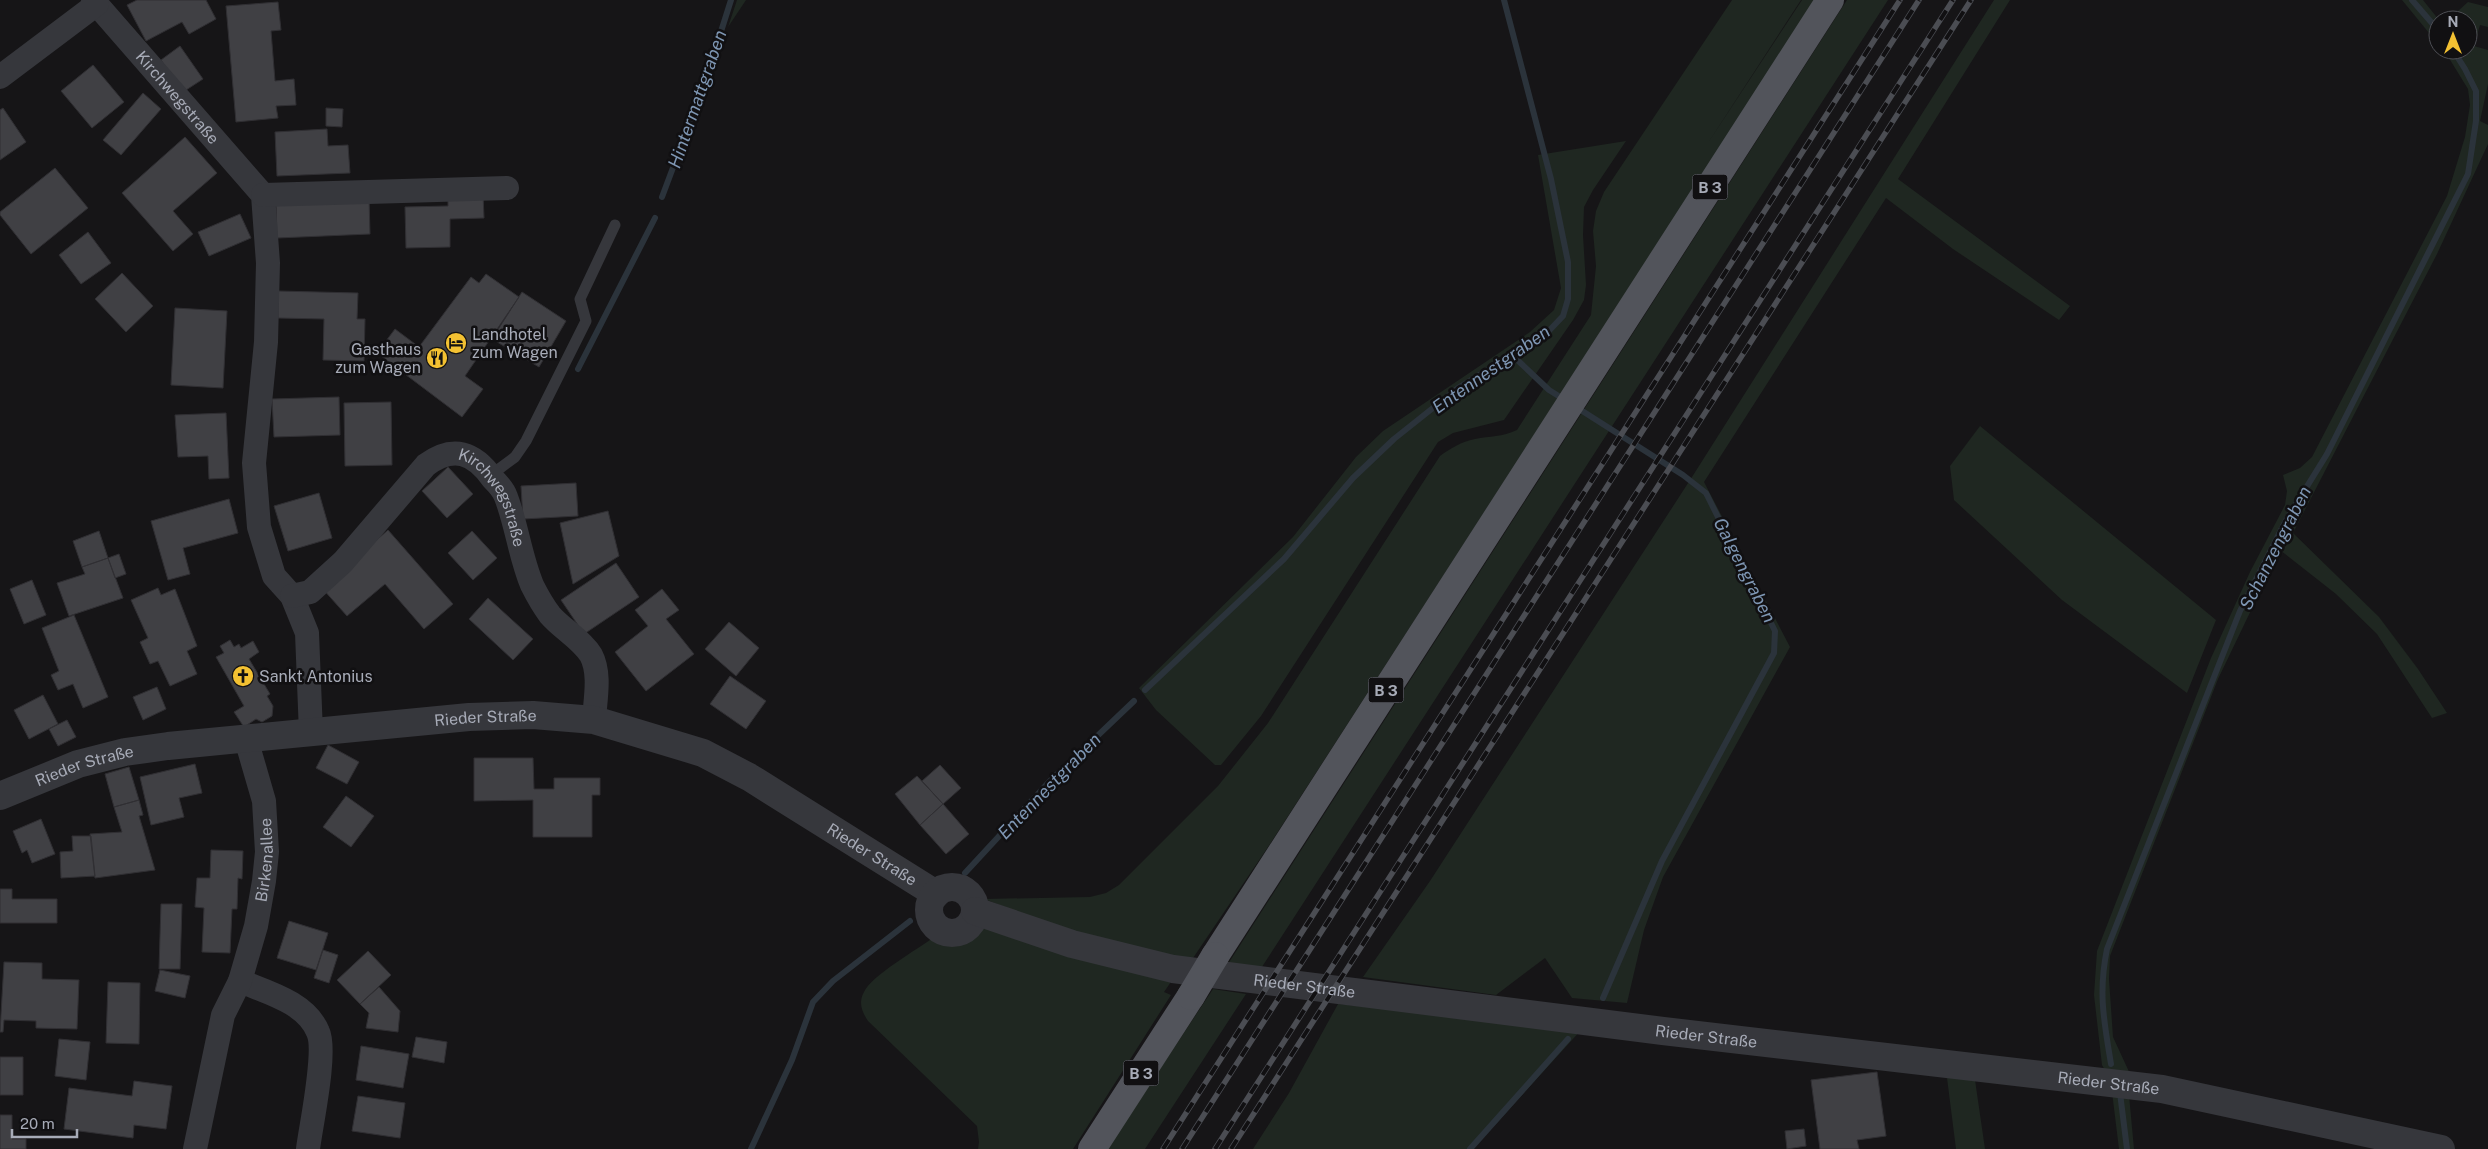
<svg xmlns="http://www.w3.org/2000/svg" width="2488" height="1149" font-family="'Public Sans',sans-serif">
<style>
.green{fill:#1f2721}
.lines{fill:none;stroke-linecap:round;stroke-linejoin:round}
.stream{stroke:#2b333b;stroke-width:6}
.building{fill:#404044;stroke:#302f33}
.service{stroke:#36373c;stroke-width:11}
.minor{stroke:#36373c;stroke-width:24}
.tertiary{stroke:#36373c;stroke-width:28}
.primary{stroke:#52545b;stroke-width:28}
.rail-casing{stroke:#4b4d53;stroke-width:5.5}
.rail{stroke:#111012;stroke-width:4;stroke-dasharray:11;stroke-linecap:butt}
.primary-bridge{stroke:#52545b;stroke-width:28}
.labels{text-anchor:middle;dominant-baseline:central;stroke-width:5;stroke-linejoin:round;paint-order:stroke}
.shield{fill:#111012;stroke:#7a7c86;stroke-width:1}
.shield-label{font-size:15px;font-weight:bold;fill:#a7abb7}
.street-label{font-size:16px;fill:#a7abb7;stroke:#111012}
.poi-label{font-size:16px;fill:#a7abb7;stroke:#111012;text-anchor:start}
.water-label{font-size:18px;font-style:italic;fill:#7e96b3;stroke:#111012}
</style>
<rect width="100%" height="100%" fill="#161517"/>
<!-- green -->
<path class="green" d="M737,0h9l-18,27z
M1732,0h69l-95,146 96,-146h13l-545,844 -81,120 -79,-18 -126,-47 106,-2 16,-4 13,-8 99,-99 50,-63 172,-267c11,-8 21,-14 35,-17 15,-3 27,-2 42,-9l74,-115 5,-49 -3,-35 3,-20 8,-19z
M1847,0h41l-630,973 -32,-6z
M1994,0h16l-112,179 172,127 -11,14 -106,-71 -67,-51 -182,284 86,165 -127,230 -19,53 -17,73 -55,-5 -27,-40 -49,37 -133,-18 67,-96 262,-404z
M2402,0h21l16,20 -1,24z
M2468,2l20,5v20l-8,-2 -6,21 14,4v34l-8,37 8,4v19l-51,110 -144,279 86,84 39,52 29,44 -15,5 -55,-84 -41,-40 -56,-44 -62,129 -108,277 -1,23 4,58 18,39 -25,-4 -4,-7 -8,-70 3,-44 114,-293 39,-86 35,-67 2,-14 -4,-16 17,-7 12,-11 135,-261 18,-59 5,-32 -2,-16 -24,-39h24v-30h-20z
M1626,141l-33,49 -9,17 -1,28 3,50 -2,15 -11,20 -69,100 -51,13 -15,9 -177,274 -40,49h-6l-59,-55 -17,-22 154,-151 63,-80 27,-26 147,-99 24,-22 7,-22 -23,-133z
M1980,426l236,194 -29,73 -125,-93 -108,-100 -4,-34z
M980,927l193,52 -9,13 7,3 -98,154h-95l1,-7 -2,-16 -109,-105c-6,-9 -10,-18 -4,-29 7,-16 54,-43 70,-55 20,8 31,5 46,-10z
M1213,989l33,5 -101,155h-38z
M1338,1004l244,25 -109,120h-220l36,-56z
M1946,1070l28,3 11,76h-29z
M2112,1092l17,3 5,54h-15z"/>
<g class="lines">
<!-- stream -->
<path class="stream" d="M2412,0l26,30
M662,197l42,-112 27,-85
M1512,355l37,35 16,10
M578,369l77,-151
M1576,407l107,68 23,18 69,138 -1,22 -112,208 -59,137
M1145,690l139,-131 69,-81 41,-39 64,-51 87,-53 18,-19 5,-17v-37l-17,-83 -47,-179
M965,873l84,-91 85,-81
M2111,1064c-7,-43 -13,-71 -4,-115l120,-305 13,-33 45,-89 42,-68 141,-280 8,-53v-30l-11,-22 -12,-19
M2120,1093l7,56
M751,1149l41,-89 21,-58 20,-21 77,-60
M1470,1149l98,-110"/>
</g>
<!-- building -->
<path class="building" d="M137,0h69l10,19 -27,15 -7,-12 -36,19 -19,-36z
M278,2l3,28 -10,1 4,50 19,-2 2,26 -20,1 2,12 -42,4 -10,-116z
M180,46l23,33 -20,13 -22,-32z
M93,65l31,37 -32,26 -31,-37z
M143,93l18,16 -40,46 -18,-15z
M3,108l23,34 -26,18v-50z
M326,108l17,1 -1,18 -16,-1z
M327,129l1,17 20,-1 2,28 -73,3 -2,-44z
M185,137l32,36 -44,38 20,23 -20,17 -51,-58z
M55,168l33,40 -57,46 -31,-39v-3z
M483,194l1,24 -34,1v28l-44,1 -1,-41 43,-1v-11z
M369,198l1,36 -93,4 -1,-36z
M240,214l11,24 -42,18 -11,-24z
M88,232l23,31 -30,21 -22,-29z
M122,273l31,33 -27,26 -31,-33z
M486,274l33,23 -54,79 18,13 -21,28 -85,-64 18,-24 24,18 52,-70 8,6z
M278,291l80,2 -1,26h8l-1,42 -41,-1 1,-41 -46,-1z
M522,292l44,29 -27,46 -47,-28z
M175,308l52,3 -4,77 -52,-3z
M339,397l1,38 -66,2 -2,-38z
M391,402l1,63 -47,1 -1,-63z
M226,413l3,65 -20,1 -1,-23 -30,1 -3,-42z
M448,467l25,27 -26,24 -25,-27z
M576,483l2,33 -55,3 -2,-33z
M319,493l13,45 -44,13 -14,-45z
M229,499l9,34 -55,15 7,26 -22,6 -17,-59z
M608,511l11,45 -46,28 -13,-61z
M388,530l65,74 -29,25 -39,-45 -38,32 -25,-28z
M99,531l9,27 -26,9 -9,-26z
M472,531l25,27 -24,22 -25,-27z
M119,554l7,20 -11,4 -7,-20z
M108,558l15,40 -54,18 -12,-33 28,-9 -3,-7z
M616,563l23,34 -55,37 -23,-34z
M32,580l14,35 -22,9 -14,-35z
M158,588l3,7 14,-6 22,57 -10,5 10,23 -27,12 -12,-25 -8,3 -10,-22 8,-4 -17,-38z
M662,589l17,21 -13,9 28,35 -48,37 -31,-39 33,-26 -13,-16z
M488,598l45,41 -20,21 -44,-41z
M74,615l34,82 -25,11 -10,-24 -15,6 -7,-15 8,-4 -17,-43z
M729,622l30,26 -23,28 -31,-27z
M230,640l4,7 5,-3 2,4 12,-7 6,11 -10,7 21,35 -3,2 6,10 -1,10 -10,6 -6,-3 -12,8 -10,-15 10,-6 -28,-49 8,-4 -4,-7z
M730,676l36,25 -20,28 -36,-25z
M157,687l9,22 -23,11 -10,-23z
M43,695l15,29 -29,15 -15,-29z
M67,720l9,17 -18,9 -9,-17z
M328,745l31,17 -12,22 -31,-16z
M474,758h59l1,31h20v-11h46v17h-8v42h-59v-37l-59,1z
M195,764l7,29 -23,5 5,19 -33,8 -11,-48z
M940,765l21,23 -18,16 -21,-23z
M129,767l10,33 -25,7 -9,-33z
M917,776l26,28 -23,21 -25,-31z
M346,796l28,20 -23,31 -28,-20z
M139,800l4,15 -4,1 16,54 -60,8 -5,-44 32,-2 -8,-25z
M943,804l26,30 -23,20 -26,-29z
M41,819l14,35 -23,9 -5,-13 -5,3 -9,-22z
M72,836h19l4,40 -34,2 -1,-26 13,-1z
M211,850l32,1 -1,28 -4,-1 -1,31h-5l-2,44 -28,-1 2,-44 -9,-1 2,-29h13z
M0,889h12v10h45v24h-57z
M161,904h21l-2,65h-21z
M289,921l39,12 -12,37 -39,-12z
M323,950l15,5 -9,28 -15,-5z
M368,951l23,24 -31,29 -23,-24z
M4,962l38,1v16l37,1 -2,49 -41,-1v-7l-32,-1 -1,12h-3z
M160,970l30,6 -5,22 -30,-7z
M108,982l32,1 -1,61 -33,-1z
M379,987l21,24 -2,21 -32,-4 3,-15 -9,-9z
M416,1037l31,5 -3,21 -32,-6z
M59,1039l31,3 -4,38 -31,-4z
M361,1046l48,8 -6,34 -47,-8z
M0,1057h23v38h-23z
M1877,1072l9,64 -29,4 2,9h-39l-9,-69z
M134,1081l38,5 -6,43 -32,-4 -1,13 -69,-9 5,-41 63,8z
M358,1096l47,7 -5,35 -48,-7z
M0,1115h12v24h14v10h-26z
M1804,1129l2,17 -19,3 -2,-18z"/>
<g class="lines">
<!-- service -->
<path class="service" d="M491,475l24,-18 11,-16 60,-120 -6,-22 35,-74"/>
<!-- minor -->
<g class="minor">
<path id="s1" d="M93,0l170,195 5,68 -2,79 -12,121 5,64 15,49 18,20 15,37 4,100"/>
<path d="M0,77l97,-73"/>
<path d="M263,195l244,-7"/>
<path id="s2" d="M292,596l18,-4 33,-30 83,-97c27,-20 48,-13 67,14 5,5 11,12 13,18 11,29 14,59 26,88 5,10 12,22 18,30 12,14 31,24 41,40 10,19 4,45 3,65"/>
<path d="M240,981c26,11 66,21 78,51 9,19 -7,93 -10,117"/>
<path id="s3" d="M195,1149l28,-134 17,-34 16,-55 8,-45 3,-29 -3,-51 -18,-62"/>
</g>
<!-- tertiary -->
<g class="tertiary">
<path id="s4" d="M0,796l78,-32 47,-12 43,-6 301,-29 64,-2 61,5 109,33 46,24 187,117"/>
<circle cx="952" cy="910" r="23"/>
<path id="s5" d="M975,911l97,33 101,25 490,62 499,58 279,60"/>
</g>
<!-- primary -->
<path class="primary" d="M1215,956l615,-956
M1092,1149l99,-153"/>
<!-- rail casing -->
<g class="rail-casing">
<path id="rail" d="M1163,1149l737,-1149
M1182,1149l737,-1149
M1215,1149l738,-1149
M1231,1149l740,-1149"/>
</g>
<!-- rail -->
<use href="#rail" class="rail"/>
<!-- primary-bridge -->
<path class="primary-bridge" d="M1191,996l24,-40"/>
</g>
<!-- icons -->
<defs>
<g id="hotel-disc" transform="scale(1.125)"><circle r="9.5" fill="#f3c132" stroke="#111012"/><path d="M-6-4.5h1.5V1H6V5H4.5V3h-9V5H-6ZM-4 0a1.8 1.8 0 1 1 3.6 0ZM.5 0V-2.5h3Q6-2.5 6 0Z" fill="#111"/></g>
<g id="restaurant-disc" transform="scale(1.125)"><circle r="9.5" fill="#f3c132" stroke="#111012"/><path d="M-5-6h1v4h1v-4h1v4h1v-4h1v5L-1.5 .5V6h-2V.5L-5-1ZM5-6V6H3V1.5H1.5Q1.5-4 5-6Z" fill="#111"/></g>
<g id="church-disc" transform="scale(1.125)"><circle r="9.5" fill="#f3c132" stroke="#111012"/><path d="M-1.2-6h2.4v3.5h3.3v2.4h-3.3V6h-2.4V-.1h-3.3v-2.4h3.3Z" fill="#111"/></g>
</defs>
<g fill-rule="evenodd">
<use href="#hotel-disc" x="456" y="343"/>
<use href="#restaurant-disc" x="437" y="358"/>
<use href="#church-disc" x="243" y="676"/>
</g>
<g class="labels">
<!-- shield labels -->
<g class="shield">
<rect x="1692.5" y="174.5" width="35" height="25" rx="4"/>
<rect x="1368.5" y="677.5" width="35" height="25" rx="4"/>
<rect x="1123.5" y="1060.5" width="35" height="25" rx="4"/>
</g>
<g class="shield-label">
<text x="1710" y="187">B 3</text>
<text x="1386" y="690">B 3</text>
<text x="1141" y="1073">B 3</text>
</g>
<!-- street labels -->
<g class="street-label">
<text stroke="none"><textPath href="#s1" startOffset="129">Kirchwegstraße</textPath></text>
<text stroke="none"><textPath href="#s2" startOffset="285">Kirchwegstraße</textPath></text>
<text stroke="none"><textPath href="#s4" startOffset="495">Rieder Straße</textPath></text>
<text stroke="none"><textPath href="#s4" startOffset="90">Rieder Straße</textPath></text>
<text stroke="none"><textPath href="#s4" startOffset="915">Rieder Straße</textPath></text>
<text stroke="none"><textPath href="#s3" startOffset="299">Birkenallee</textPath></text>
<text stroke="none"><textPath href="#s5" startOffset="339">Rieder Straße</textPath></text>
<text stroke="none"><textPath href="#s5" startOffset="744">Rieder Straße</textPath></text>
<text stroke="none"><textPath href="#s5" startOffset="1149">Rieder Straße</textPath></text>
</g>
<!-- poi labels -->
<g class="poi-label">
<text x="472" y="334">Landhotel<tspan x="472" dy="18">zum Wagen</tspan></text>
<text x="421" y="349" text-anchor="end">Gasthaus<tspan x="421" dy="18">zum Wagen</tspan></text>
<text x="259" y="676">Sankt Antonius</text>
</g>
<!-- water labels -->
<g class="water-label">
<text transform="translate(697 99) rotate(-71)">Hintermattgraben</text>
<text transform="translate(1491 369) rotate(-35)">Entennestgraben</text>
<text transform="translate(2275 548) rotate(-63)">Schanzengraben</text>
<text transform="translate(1745 570) rotate(63)">Galgengraben</text>
<text transform="translate(1049 786) rotate(-46)">Entennestgraben</text>
</g>
</g>
<!-- north arrow -->
<g transform="translate(2453 35)"><circle r="24" fill="#111012" stroke="#4d4e54"/>
<path d="M0-4L9 19L0 12L-9 19Z" fill="#f3c132"/>
<text y="-8" font-size="14" font-weight="bold" text-anchor="middle" fill="#a7abb7">N</text>
</g>
<!-- scale -->
<path d="M12 1129v8h65v-8" fill="none" stroke="#a7abb7" stroke-width="2.5"/>
<text x="20" y="1129" font-size="15" fill="#a7abb7" stroke="#111012" stroke-width="4" paint-order="stroke">20 m</text>
</svg>
